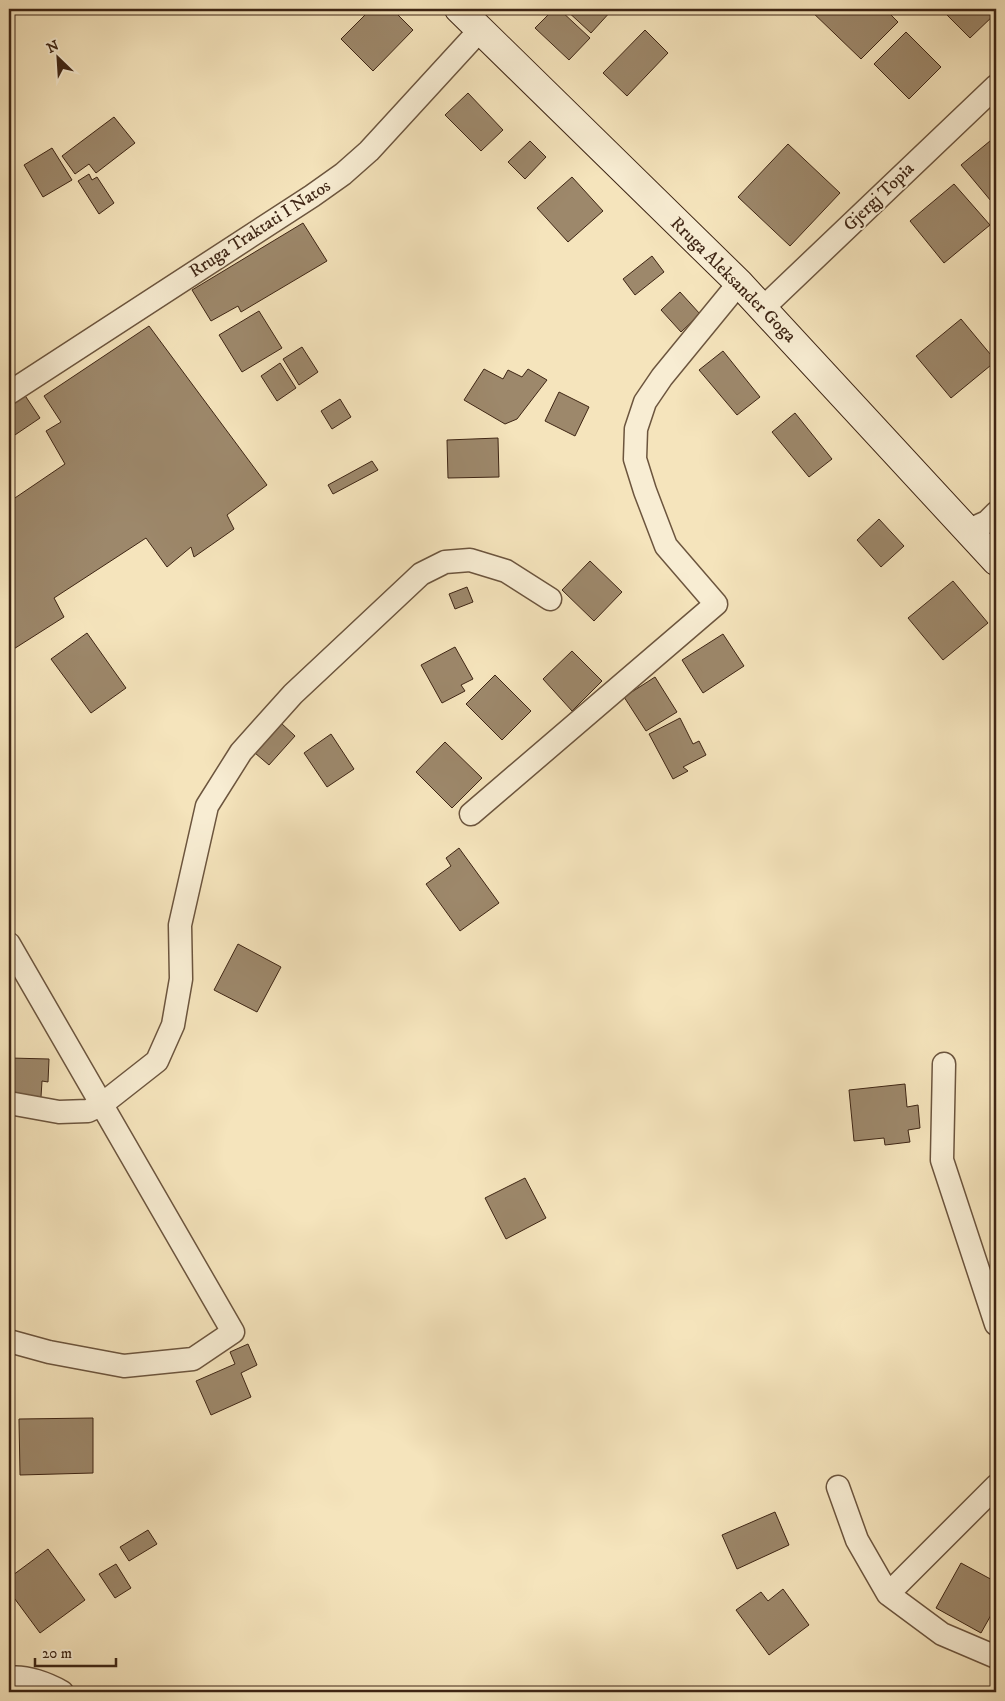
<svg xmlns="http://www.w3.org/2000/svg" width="1005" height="1701" font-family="'IM FELL DW Pica',serif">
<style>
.building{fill:#9d886b;stroke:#3e2514}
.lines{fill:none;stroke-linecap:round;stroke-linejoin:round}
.street-casing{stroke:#6c553e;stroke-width:25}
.secondary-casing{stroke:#3e2514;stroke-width:30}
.street{stroke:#f8edd3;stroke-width:22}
.secondary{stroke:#f8edd3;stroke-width:28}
.labels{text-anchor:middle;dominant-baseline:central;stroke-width:4;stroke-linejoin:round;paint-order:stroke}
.street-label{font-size:18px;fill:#3e2514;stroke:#f8edd3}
</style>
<rect width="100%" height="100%" fill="#f5e4bc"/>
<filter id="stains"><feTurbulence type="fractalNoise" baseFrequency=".004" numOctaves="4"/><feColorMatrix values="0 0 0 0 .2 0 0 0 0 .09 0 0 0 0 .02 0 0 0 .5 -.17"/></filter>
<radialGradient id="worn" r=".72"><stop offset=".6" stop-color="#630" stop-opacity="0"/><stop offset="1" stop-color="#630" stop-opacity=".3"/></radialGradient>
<!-- building -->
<path class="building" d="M371,9h21l21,21 -40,41 -32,-32z
M554,9h5l31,29 -21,22 -34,-32z
M565,9h46l1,1 -21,23z
M809,9h76l13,13 -37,37z
M941,9h55v4l-26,25z
M645,30l23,23 -41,43 -24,-23z
M906,32l35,35 -32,32 -35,-35z
M468,93l35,37 -22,21 -36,-36z
M114,117l21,26 -39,30 -7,-9 -14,10 -13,-18z
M996,136v71l-35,-42z
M530,141l16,16 -21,22 -17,-17z
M788,144l52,49 -50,53 -52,-49z
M52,148l20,32 -29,17 -19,-32z
M89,174l3,6 5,-3 17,26 -15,11 -21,-33z
M572,177l31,34 -35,31 -31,-34z
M954,184l36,41 -46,38 -34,-42z
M303,223l24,38 -86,51 -3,-6 -27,15 -19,-31z
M652,256l12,16 -29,23 -12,-16z
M680,292l20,22 -19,18 -20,-22z
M259,311l23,37 -40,24 -23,-37z
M961,319l35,42 -45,37 -35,-42z
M149,326l118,159 -40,30 7,14 -40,28 -3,-10 -24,20 -21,-29 -92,60 10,19 -55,35v-150l56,-38 -19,-33 15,-9 -17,-26z
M302,347l16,25 -19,13 -16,-26z
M723,351l37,46 -23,18 -38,-45z
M280,363l16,25 -19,13 -16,-25z
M484,369l19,10 5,-9 14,7 6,-8 19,11 -30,39 -12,5 -41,-24z
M559,392l30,15 -14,29 -30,-15z
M24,394l16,24 -31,21v-35z
M340,399l11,18 -19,12 -11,-18z
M795,413l37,46 -23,18 -37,-45z
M498,438l1,39 -51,1 -1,-38z
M372,461l6,9 -45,24 -5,-9z
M879,519l25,27 -23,21 -24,-27z
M590,561l32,31 -28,29 -32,-31z
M953,581l35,42 -45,37 -35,-42z
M467,587l6,15 -18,7 -6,-15z
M87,633l39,55 -35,25 -40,-54z
M723,634l21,32 -41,27 -21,-33z
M455,647l18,32 -12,6 4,6 -23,12 -21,-38z
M572,651l30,30 -30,30 -29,-32z
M495,675l36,36 -29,29 -36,-36z
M655,677l22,35 -31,19 -22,-34z
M680,718l13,26 6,-3 7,14 -23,12 5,4 -15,8 -24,-45z
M281,723l14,13 -26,29 -14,-12z
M331,734l23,35 -27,18 -23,-34z
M445,742l37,36 -30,30 -36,-36z
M459,848l40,55 -39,28 -34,-47 25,-18 -5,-8z
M238,944l43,23 -24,45 -43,-22z
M10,1058l39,1 -1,23 -6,-1 -1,16 -32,-1z
M905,1084l2,23 11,-2 2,23 -12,2 2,12 -25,3 -1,-7 -30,3 -5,-51z
M525,1178l21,40 -40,21 -21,-41z
M248,1344l9,21 -16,8 10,24 -40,18 -15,-34 39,-17 -5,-12z
M93,1418v55l-73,2 -1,-56z
M775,1512l14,33 -52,24 -15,-34z
M148,1530l9,14 -28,17 -9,-14z
M48,1549l37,51 -45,33 -31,-42v-13z
M961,1563l35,19v24l-15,27 -45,-25z
M116,1564l15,24 -16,10 -16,-24z
M783,1589l26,36 -40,30 -33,-45 25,-18 7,9z"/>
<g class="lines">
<!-- street casing -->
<g class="street-casing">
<path id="street" d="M763,308l233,-222
M9,393l303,-197 31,-22 26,-23 111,-121
M969,530l18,-8 9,-9
M471,814l245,-210 -50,-58 -21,-55 -10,-32 1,-30 9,-27 17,-25 77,-94
M9,944l224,388 -40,27 -69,7 -75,-14 -40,-11
M944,1064l-2,96 54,164
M9,1103l50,9 29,-1 13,-6 56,-44 16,-36 8,-46 -1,-54 27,-119 34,-54 52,-58 63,-59 65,-61 24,-12 25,-2 36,11 44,28
M838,1487l19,53 31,54 54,40 54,23
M888,1594l108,-108
M9,1678c16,-3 39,6 53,14"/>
</g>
<!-- secondary casing -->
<g class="secondary-casing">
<path id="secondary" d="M459,9l280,274 257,278"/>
</g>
<!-- street -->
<use href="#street" class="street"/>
<!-- secondary -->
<use href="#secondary" class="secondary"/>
</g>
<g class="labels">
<!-- street labels -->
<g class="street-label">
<text transform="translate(879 197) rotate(-44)">Gjergj Topia</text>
<text transform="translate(260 229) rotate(-33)">Rruga Traktati I Natos</text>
<text transform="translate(733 280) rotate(45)">Rruga Aleksander Goga</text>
</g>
</g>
<!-- margin -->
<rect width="1005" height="1701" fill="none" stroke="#f5e4bc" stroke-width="30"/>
<rect x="10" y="10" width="985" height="1681" fill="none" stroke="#3e2514" stroke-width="2.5"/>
<rect x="15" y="15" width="975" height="1671" fill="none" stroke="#3e2514"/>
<!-- north arrow -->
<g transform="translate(58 58) rotate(335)" stroke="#f8edd3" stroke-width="4" paint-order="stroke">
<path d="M0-4L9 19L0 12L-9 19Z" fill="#3e2514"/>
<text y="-8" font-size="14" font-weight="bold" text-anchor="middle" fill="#3e2514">N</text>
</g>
<!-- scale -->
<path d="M35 1658v8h81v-8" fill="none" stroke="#3e2514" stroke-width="2.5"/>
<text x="42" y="1658" font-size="15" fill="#3e2514" stroke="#f8edd3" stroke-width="4" paint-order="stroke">20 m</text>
<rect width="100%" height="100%" filter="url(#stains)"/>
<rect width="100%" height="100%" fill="url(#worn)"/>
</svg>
